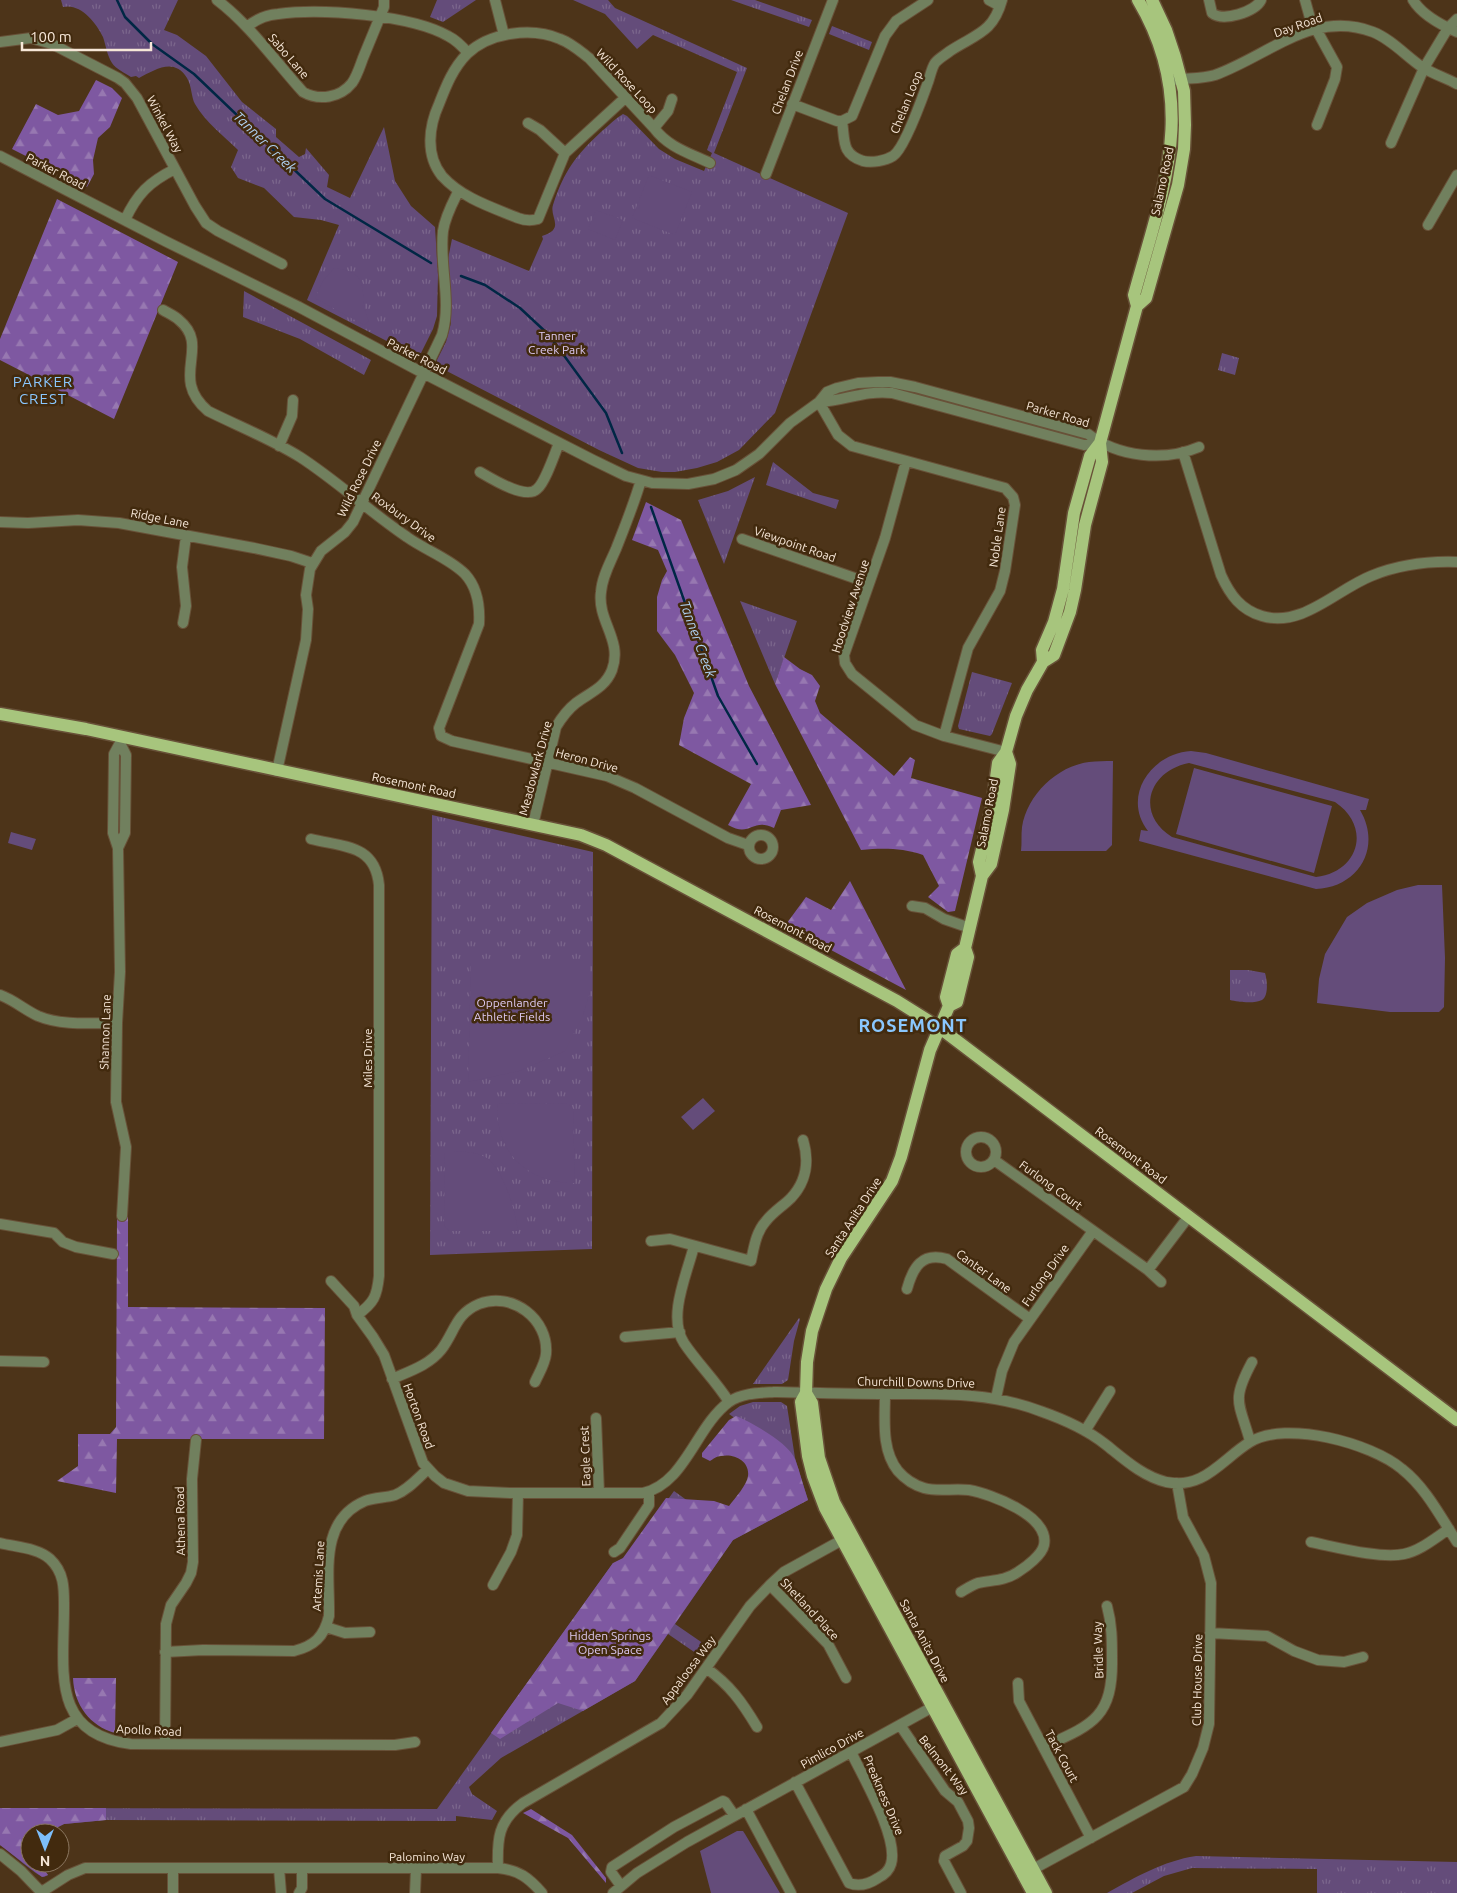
<svg xmlns="http://www.w3.org/2000/svg" width="1457" height="1893" font-family="Ubuntu,sans-serif">
<style>
.grass{fill:url(#grass-tufts)}
.forest{fill:url(#forest-firs)}
.pitch{fill:#644c7a;fill-rule:evenodd}
.lines{fill:none;stroke-linecap:round;stroke-linejoin:round}
.stream{stroke:#002745;stroke-width:2.5}
.minor-casing{stroke:#685138;stroke-width:12}
.major-casing{stroke:#685138;stroke-width:15}
.minor{stroke:#71805e;stroke-width:10}
.major{stroke:#a7c57d;stroke-width:12}
.labels{text-anchor:middle;dominant-baseline:central;stroke-width:5;stroke-linejoin:round;paint-order:stroke}
.street-label{font-size:12px;fill:#f7e7d8;stroke:#422a0e}
.park-label{font-size:12px;fill:#dfcbf4;stroke:#422a0e}
.water-label{font-size:14px;font-style:italic;fill:#aed1f2;stroke:#422a0e}
.quarter-label{font-size:15px;letter-spacing:1px;fill:#8ac7fe;stroke:#422a0e}
.district-label{font-size:18px;font-weight:bold;letter-spacing:1px;fill:#8ac7fe;stroke:#422a0e}
</style>
<defs>
<pattern id="grass-tufts" width="24" height="20" patternUnits="userSpaceOnUse" patternTransform="scale(1.25)"><rect width="24" height="20" fill="#644c7a"/><path d="M3 7l-1-3M5 7V3M7 7l1-3M15 17l-1-3M17 17v-4M19 17l1-3" fill="none" stroke="#7b668c"/></pattern>
<pattern id="forest-firs" width="22" height="20" patternUnits="userSpaceOnUse" patternTransform="scale(1.25)"><rect width="22" height="20" fill="#7e58a1"/><path d="M5 1l3.5 6h-7zM16 11l3.5 6h-7z" fill="#9778b1"/></pattern>
</defs>
<rect width="100%" height="100%" fill="#4d3419"/>
<!-- grass -->
<path class="grass" d="M61,0h117l-14,30 13,5 29,21 36,46 34,27v8l23,20 6,-3 1,-6 23,27 -2,12 23,11 34,-71 11,54 16,25 24,21 3,48 -1,41 -4,13 -12,24 -9,1 -105,-54 32,-75 -18,-5 -27,-3 -30,-29 -26,-10 -7,-11 7,-17c-14,-14 -33,-28 -43,-46 -4,-7 -3,-18 -8,-26 -13,-21 -32,-8 -48,0l-3,-2 -5,1c-6,-4 -15,-8 -19,-14 -5,-8 -6,-17 -9,-26 -7,-15 -23,-34 -40,-30z
M437,0h39l-33,22 -13,-5z
M573,0h35l7,8 132,60 -33,85 134,60 -73,200 -36,37 -22,12 -20,6 -22,4h-13l-24,-4 -39,-18 -162,-84v-6l9,-18 5,-19 -3,-64 4,-20 77,32 14,-32 -1,-3c24,-7 7,-19 11,-31 11,-34 23,-50 49,-74 7,-6 14,-13 21,-17l4,2 32,33 16,10 29,12 8,-18 -5,-3 30,-78 -84,-37 -16,14 -32,-35z
M731,0h24l57,20 -3,7z
M832,26l40,16 -3,8 -40,-16z
M244,291l127,69 -7,15 -64,-36 -57,-22z
M1222,353l17,5 -4,17 -17,-5z
M773,462l40,31 26,7 -3,9 -70,-24z
M755,477l-31,87 -26,-64 30,-9z
M740,601l57,20 -22,63z
M972,672l40,11 -20,51 -2,2 -31,-7 -1,-3z
M432,815l161,37 -1,397 -162,6z
M1230,970h18l17,3c2,6 4,23 -3,27 -8,4 -24,2 -32,0z
M799,1318l1,1 -6,22 -6,39 -6,4h-29z
M753,1402h28l6,4 8,52 13,42 -75,40 -58,84 32,22 -7,10 -32,-22 -33,47 -134,77 -32,29 3,7 25,17 -5,9 -36,-4v5l-350,-1 -42,4 -18,9h-16v8l-5,3 5,7v12h9l9,12 -4,2c-8,-1 -34,-26 -44,-32v-37l437,1 176,-246h9l52,-72 57,41 56,-77 -58,-41 11,-8z
M1196,1856l261,6v31h-140v-24l-125,-1 -28,8 -32,17h-25c29,-16 56,-32 89,-37z"/>
<!-- forest -->
<path class="forest" d="M96,80l16,8 10,10 -12,29 -12,11 -5,22 1,14 -7,13 -75,-38 24,-45 22,11 21,-4z
M57,199l121,63 -64,157 -114,-59v-21z
M646,502l35,18 68,166 62,119 -30,5 -7,18c-22,-11 -23,10 -46,-3l23,-41 -72,-39 5,-27 10,-25 -19,-38 -18,-24v-34l5,-17 5,-9 -9,-21 -26,-10z
M784,657l16,12 12,6 8,11 -5,15 5,12 74,63 16,-19 5,3 -4,18 71,20 -27,113 -7,1 -20,-15 11,-11 -16,-31c-21,-7 -40,-7 -62,-5l-86,-166z
M850,881l56,109 -75,-40 -47,-23 22,-30 25,13z
M117,1217h11v90l197,1 -1,131h-207l-1,54 -59,-12 21,-15v-32h32l6,-7z
M736,1416c15,6 53,27 59,43 5,13 8,27 13,41l-75,40 -98,141 -52,30 -25,-8 -58,36 -9,-6 122,-170 10,-5 43,-60 48,3 15,5c6,-8 18,-21 19,-30 2,-15 -14,-23 -27,-20 -4,0 -8,3 -11,5l-8,-4v-4l27,-33z
M73,1678h43l-1,55c-25,-7 -41,-28 -42,-55z
M0,1808h106v12l-42,4 -18,9h-16v8l-5,3 5,7v12h9l9,12 -6,2 -42,-32z
M531,1809l41,26 34,43v5l-38,-45 -45,-25z"/>
<!-- pitch -->
<path class="pitch" d="M649,175l43,17 -17,43 -43,-17z
M596,210l27,10 -8,20 -27,-11z
M334,268c42,5 22,27 35,53l-5,4 -49,-27 8,-17z
M1191,751l15,2 163,46 -3,11h-6c22,37 -1,77 -44,79l-177,-48 2,-11 7,1c-27,-35 4,-78 43,-80zM1189,763l146,39c37,25 24,70 -19,75l-144,-40c-37,-23 -24,-66 17,-74z
M1113,761l-1,84 -6,6h-85c1,-8 0,-16 1,-24 5,-32 35,-61 67,-65 8,-1 16,-1 24,-1z
M1194,768l138,38 -18,67 -138,-39z
M11,832l25,7 -4,11 -24,-7z
M1418,885h24l3,73 -1,49 -5,5h-49l-73,-9 2,-24 6,-25 22,-37 20,-14 30,-13z
M471,963h119v29l-7,23 -18,36 -46,20 -51,11z
M703,1098l12,13 -22,19 -12,-13z
M497,1103l72,1 4,5 2,74c-30,1 -63,-15 -73,-46 -4,-11 -5,-23 -5,-34z
M445,1152c13,0 26,-2 38,4 19,7 33,56 35,75h-69l-5,-6z
M737,1831h6l2,3 35,59h-69l-11,-42z"/>
<g class="lines">
<!-- stream -->
<path class="stream" d="M117,0l8,17 27,27 42,30 131,125 106,64
M461,276l24,9 35,23 29,27 57,78 16,40
M651,507l67,189 39,68"/>
<!-- minor casing -->
<g class="minor-casing">
<path id="minor" d="M217,0c33,25 58,61 86,92 16,9 37,6 49,-9 5,-7 8,-17 11,-25 7,-17 14,-34 21,-51v-7
M495,0l9,35
M989,0l11,6
M1209,0l3,13c11,9 43,-1 49,-13
M1305,0l5,18 27,49 -2,12 -18,46
M1413,0c9,15 28,25 44,32
M247,27c9,-8 19,-12 31,-13 43,-6 133,1 170,22 8,4 14,10 20,17
M0,42l31,-4 21,6 66,34 7,5 12,15 58,108 11,17 12,8 64,33
M1173,80c14,-2 29,-1 42,-5 53,-19 98,-66 158,-43 18,7 33,24 49,35 11,7 24,11 35,17
M625,98l-60,55 -27,66c-7,2 -12,2 -20,-1 -27,-11 -56,-20 -76,-42 -17,-21 -13,-50 -3,-72 7,-18 14,-36 28,-50 23,-22 65,-27 93,-15 11,4 20,12 29,19l65,70c14,19 35,25 56,35
M792,104l45,17h5l10,-5 33,-80 11,-15 32,-21
M842,121c3,19 -1,33 21,40 9,2 22,0 30,-5 11,-7 29,-57 34,-71 3,-7 4,-16 8,-22 4,-5 10,-8 15,-12 26,-17 43,-18 52,-51
M528,123l12,7 25,23
M654,128l14,-17 4,-12
M1391,143l33,-75 24,-40 9,-9
M0,156l165,85 134,66 124,66 170,87 33,16 15,4 11,3 36,1 26,-5 22,-9 23,-16 31,-31 29,-21 8,-10 10,-4 21,-5 20,-1h12l25,5 173,47c30,23 76,28 111,13
M766,174l67,-174
M125,220c12,-26 24,-38 50,-51
M1428,225l29,-50
M163,310c5,3 12,6 16,10 33,27 -11,57 29,91 30,15 63,28 92,46 37,24 70,55 107,80 18,13 42,21 58,37 12,13 15,32 14,50l-40,104 2,8 11,5 155,35 28,12 93,50 20,7
M819,402l19,33 14,11 153,42 8,9 2,8 -10,66 -5,20 -32,57 -24,88
M819,402c26,-1 45,-12 73,-9l192,52 16,-2
M279,446l13,-30 1,-16
M1183,452l38,123c9,20 20,35 41,41 40,12 74,-26 109,-40 27,-11 57,-15 86,-14
M906,461l-21,77 -41,117 1,8 7,11 63,51 29,11 62,16
M480,472c12,7 46,28 57,17 8,-6 18,-36 22,-46
M0,522l28,1 50,-3 41,3 135,25 37,8 21,7
M742,539l127,44
M183,623l3,-17 -4,-39 4,-31
M121,736l-1,7 -6,11 -1,79 5,15 2,124 -3,51 -1,79 10,45 -4,69
M277,771l29,-131 2,-31 -2,-14 4,-26 11,-18 24,-19 8,-10 89,-187c10,-34 -3,-70 1,-104 2,-14 9,-27 15,-39
M533,825l23,-98c6,-10 11,-17 20,-24 13,-10 29,-15 36,-33 11,-30 -15,-49 -11,-78 1,-15 9,-29 15,-43 9,-23 18,-45 25,-69
M749 847a12 12 0 1 1 24 0a12 12 0 1 1-24 0Z
M311,839c32,8 64,5 68,46v391c-2,20 -5,27 -22,39
M118,848l7,-15 1,-78 -6,-12
M912,906l13,2 19,11 26,9
M0,995c14,5 25,15 38,21 24,10 53,7 79,7
M966 1152a15 15 0 1 1 30 0a15 15 0 1 1-30 0Z
M994,1160l154,110 13,12
M0,1224l54,9 9,9 13,5 37,7
M651,1241l19,-2 81,22c3,-14 5,-29 15,-40 7,-9 17,-15 25,-23 16,-17 18,-38 12,-58
M694,1246c-7,28 -27,71 -10,97 14,21 32,38 45,59
M1148,1270l41,-54
M331,1281l23,25 3,9 16,22 11,18 39,108 12,13 9,7 24,8 42,2h133c42,-9 53,-67 86,-91 13,-9 30,-9 45,-10 39,1 77,2 115,2 52,0 102,-2 151,17 23,8 46,18 65,33 19,15 37,32 61,38 38,8 56,-23 84,-40 36,-22 121,1 152,27 24,19 38,47 55,73
M907,1289c6,-22 15,-37 40,-30l83,60
M625,1337l55,-5
M0,1361l44,1
M392,1379c18,-8 37,-14 49,-29 14,-18 14,-36 38,-46 33,-13 70,15 67,50 -1,10 -7,19 -11,28
M885,1394c0,25 -4,56 13,77 7,8 16,14 26,17 14,4 30,0 45,2 22,4 81,26 75,55 -2,10 -18,22 -26,27 -13,9 -26,8 -40,11 -6,2 -12,6 -17,9
M996,1398l6,-27 12,-29 79,-111
M596,1418l3,75
M1085,1431l25,-40
M1250,1441c-11,-39 -19,-40 2,-79
M1311,1542c25,5 69,17 93,12 16,-3 31,-16 45,-25
M0,1543c16,4 38,5 50,16 15,14 14,31 14,49 0,63 -14,126 67,136l264,1 20,-3
M614,1552l6,-4 29,-43v-13
M493,1585l18,-33 6,-17 1,-42
M770,1585l58,59 18,34
M326,1627l19,6 25,-1
M1210,1633l57,3 27,15 24,9 26,2 19,-5
M165,1652l38,-2 91,1c20,-5 30,-14 35,-35 1,-41 -11,-95 36,-115 10,-4 20,-3 30,-6 13,-5 23,-17 33,-26
M706,1668c24,17 36,34 51,59
M1018,1683l1,18 72,137
M900,1725l45,66 13,11 10,19 1,7 -2,13 -4,5 -18,10 -1,5 17,32
M0,1742l57,-12 20,-11
M165,1744l1,-120 5,-19 15,-22 5,-10 2,-11 -1,-83 4,-39
M1043,1747c49,-22 70,-29 69,-88 0,-18 0,-35 -5,-53
M795,1782l54,101c10,4 20,1 29,-5 6,-3 11,-7 13,-14 8,-26 -28,-87 -40,-112
M746,1809l45,84
M0,1854l21,17 21,22
M173,1868v25
M279,1868l2,25
M498,1868c-1,-29 0,-47 25,-65l138,-80 26,-28 63,-89 20,-21 14,-13 58,-32
M1026,1873l158,-86 8,-13 11,-26 6,-24 2,-141 -7,-27 -21,-39 -6,-34
M621,1886l-10,-14 1,-5 62,-40 49,-26 2,1 9,13
M40,1893l28,-18 17,-7h413c21,2 31,10 44,25
M299,1893l3,-5v-20
M415,1893l1,-24
M613,1893l24,-20 50,-31 251,-138"/>
</g>
<!-- major casing -->
<g class="major-casing">
<path id="major" d="M1137,306l-3,-11c29,-106 66,-191 4,-295
M1043,662l-1,-12 12,-28 9,-33 11,-76 16,-57 10,-13
M0,714l86,15 495,106 25,10 291,156 43,27 517,392
M1006,752l4,12 -7,46 -12,54 -9,12 -17,72 3,9 -11,45 -8,4 -19,44 -29,107 -9,24 -51,77 -15,31 -14,42 -5,31 -1,31 -5,9 7,54 5,20 12,32 208,385
M982,876l-3,-14 13,-55 6,-44 8,-11 10,-36 11,-26 16,-28 11,-7 16,-43 5,-22 10,-65 17,-63 -2,-19 37,-137 9,-8 32,-113 6,-36 1,-24 -1,-34 -9,-34 -9,-27 -14,-30
M949,1006l-3,-9 11,-43 8,-6
M806,1393l6,10 7,55 15,44 212,391"/>
</g>
<!-- minor -->
<use href="#minor" class="minor"/>
<!-- major -->
<use href="#major" class="major"/>
</g>
<g class="labels">
<!-- street labels -->
<g class="street-label">
<text transform="translate(1298 25) rotate(-19)">Day Road</text>
<text transform="translate(289 56) rotate(49)">Sabo Lane</text>
<text transform="translate(627 81) rotate(47)">Wild Rose Loop</text>
<text transform="translate(787 82) rotate(-69)">Chelan Drive</text>
<text transform="translate(906 102) rotate(-68)">Chelan Loop</text>
<text transform="translate(165 124) rotate(62)">Winkel Way</text>
<text transform="translate(56 171) rotate(27)">Parker Road</text>
<text transform="translate(1162 181) rotate(-78)">Salamo Road</text>
<text transform="translate(417 356) rotate(27)">Parker Road</text>
<text transform="translate(1058 414) rotate(16)">Parker Road</text>
<text transform="translate(359 478) rotate(-64)">Wild Rose Drive</text>
<text transform="translate(404 517) rotate(36)">Roxbury Drive</text>
<text transform="translate(160 518) rotate(11)">Ridge Lane</text>
<text transform="translate(997 537) rotate(-82)">Noble Lane</text>
<text transform="translate(795 544) rotate(19)">Viewpoint Road</text>
<text transform="translate(850 606) rotate(-72)">Hoodview Avenue</text>
<text transform="translate(587 760) rotate(15)">Heron Drive</text>
<text transform="translate(535 768) rotate(-75)">Meadowlark Drive</text>
<text transform="translate(414 785) rotate(12)">Rosemont Road</text>
<text transform="translate(987 813) rotate(-79)">Salamo Road</text>
<text transform="translate(793 929) rotate(28)">Rosemont Road</text>
<text transform="translate(105 1032) rotate(-88)">Shannon Lane</text>
<text transform="translate(367 1058) rotate(-90)">Miles Drive</text>
<text transform="translate(1131 1155) rotate(37)">Rosemont Road</text>
<text transform="translate(1051 1185) rotate(36)">Furlong Court</text>
<text transform="translate(853 1217) rotate(-57)">Santa Anita Drive</text>
<text transform="translate(984 1271) rotate(36)">Canter Lane</text>
<text transform="translate(1045 1275) rotate(-55)">Furlong Drive</text>
<text transform="translate(916 1382) rotate(1)">Churchill Downs Drive</text>
<text transform="translate(419 1416) rotate(70)">Horton Road</text>
<text transform="translate(585 1456) rotate(-92)">Eagle Crest</text>
<text transform="translate(180 1521) rotate(-91)">Athena Road</text>
<text transform="translate(318 1576) rotate(-87)">Artemis Lane</text>
<text transform="translate(810 1609) rotate(47)">Shetland Place</text>
<text transform="translate(925 1641) rotate(62)">Santa Anita Drive</text>
<text transform="translate(1098 1650) rotate(-92)">Bridle Way</text>
<text transform="translate(688 1670) rotate(-53)">Appaloosa Way</text>
<text transform="translate(1197 1680) rotate(-89)">Club House Drive</text>
<text transform="translate(149 1730) rotate(3)">Apollo Road</text>
<text transform="translate(832 1748) rotate(-29)">Pimlico Drive</text>
<text transform="translate(1062 1756) rotate(62)">Tack Court</text>
<text transform="translate(944 1765) rotate(52)">Belmont Way</text>
<text transform="translate(884 1795) rotate(67)">Preakness Drive</text>
<text x="427" y="1856">Palomino Way</text>
</g>
<!-- park labels -->
<g class="park-label">
<text x="557" y="335">Tanner<tspan x="557" dy="14">Creek Park</tspan></text>
<text x="512" y="1002">Oppenlander<tspan x="512" dy="14">Athletic Fields</tspan></text>
<text x="610" y="1635">Hidden Springs<tspan x="610" dy="14">Open Space</tspan></text>
</g>
<!-- water labels -->
<g class="water-label">
<text transform="translate(265 142) rotate(44)">Tanner Creek</text>
<text transform="translate(698 639) rotate(70)">Tanner Creek</text>
</g>
<!-- quarter labels -->
<g class="quarter-label">
<text x="43" y="381">PARKER<tspan x="43" dy="17">CREST</tspan></text>
</g>
<!-- district labels -->
<g class="district-label">
<text x="913" y="1025">ROSEMONT</text>
</g>
</g>
<!-- north arrow -->
<g transform="translate(45 1848) rotate(180)"><circle r="24" fill="#422a0e" stroke="#8a765f"/>
<path d="M0-4L9 19L0 12L-9 19Z" fill="#7dbef9"/>
<text y="-8" font-size="14" font-weight="bold" text-anchor="middle" fill="#f7e7d8">N</text>
</g>
<!-- scale -->
<path d="M22 42v8h129v-8" fill="none" stroke="#f7e7d8" stroke-width="2.5"/>
<text x="30" y="42" font-size="15" fill="#f7e7d8" stroke="#422a0e" stroke-width="4" paint-order="stroke">100 m</text>
</svg>
